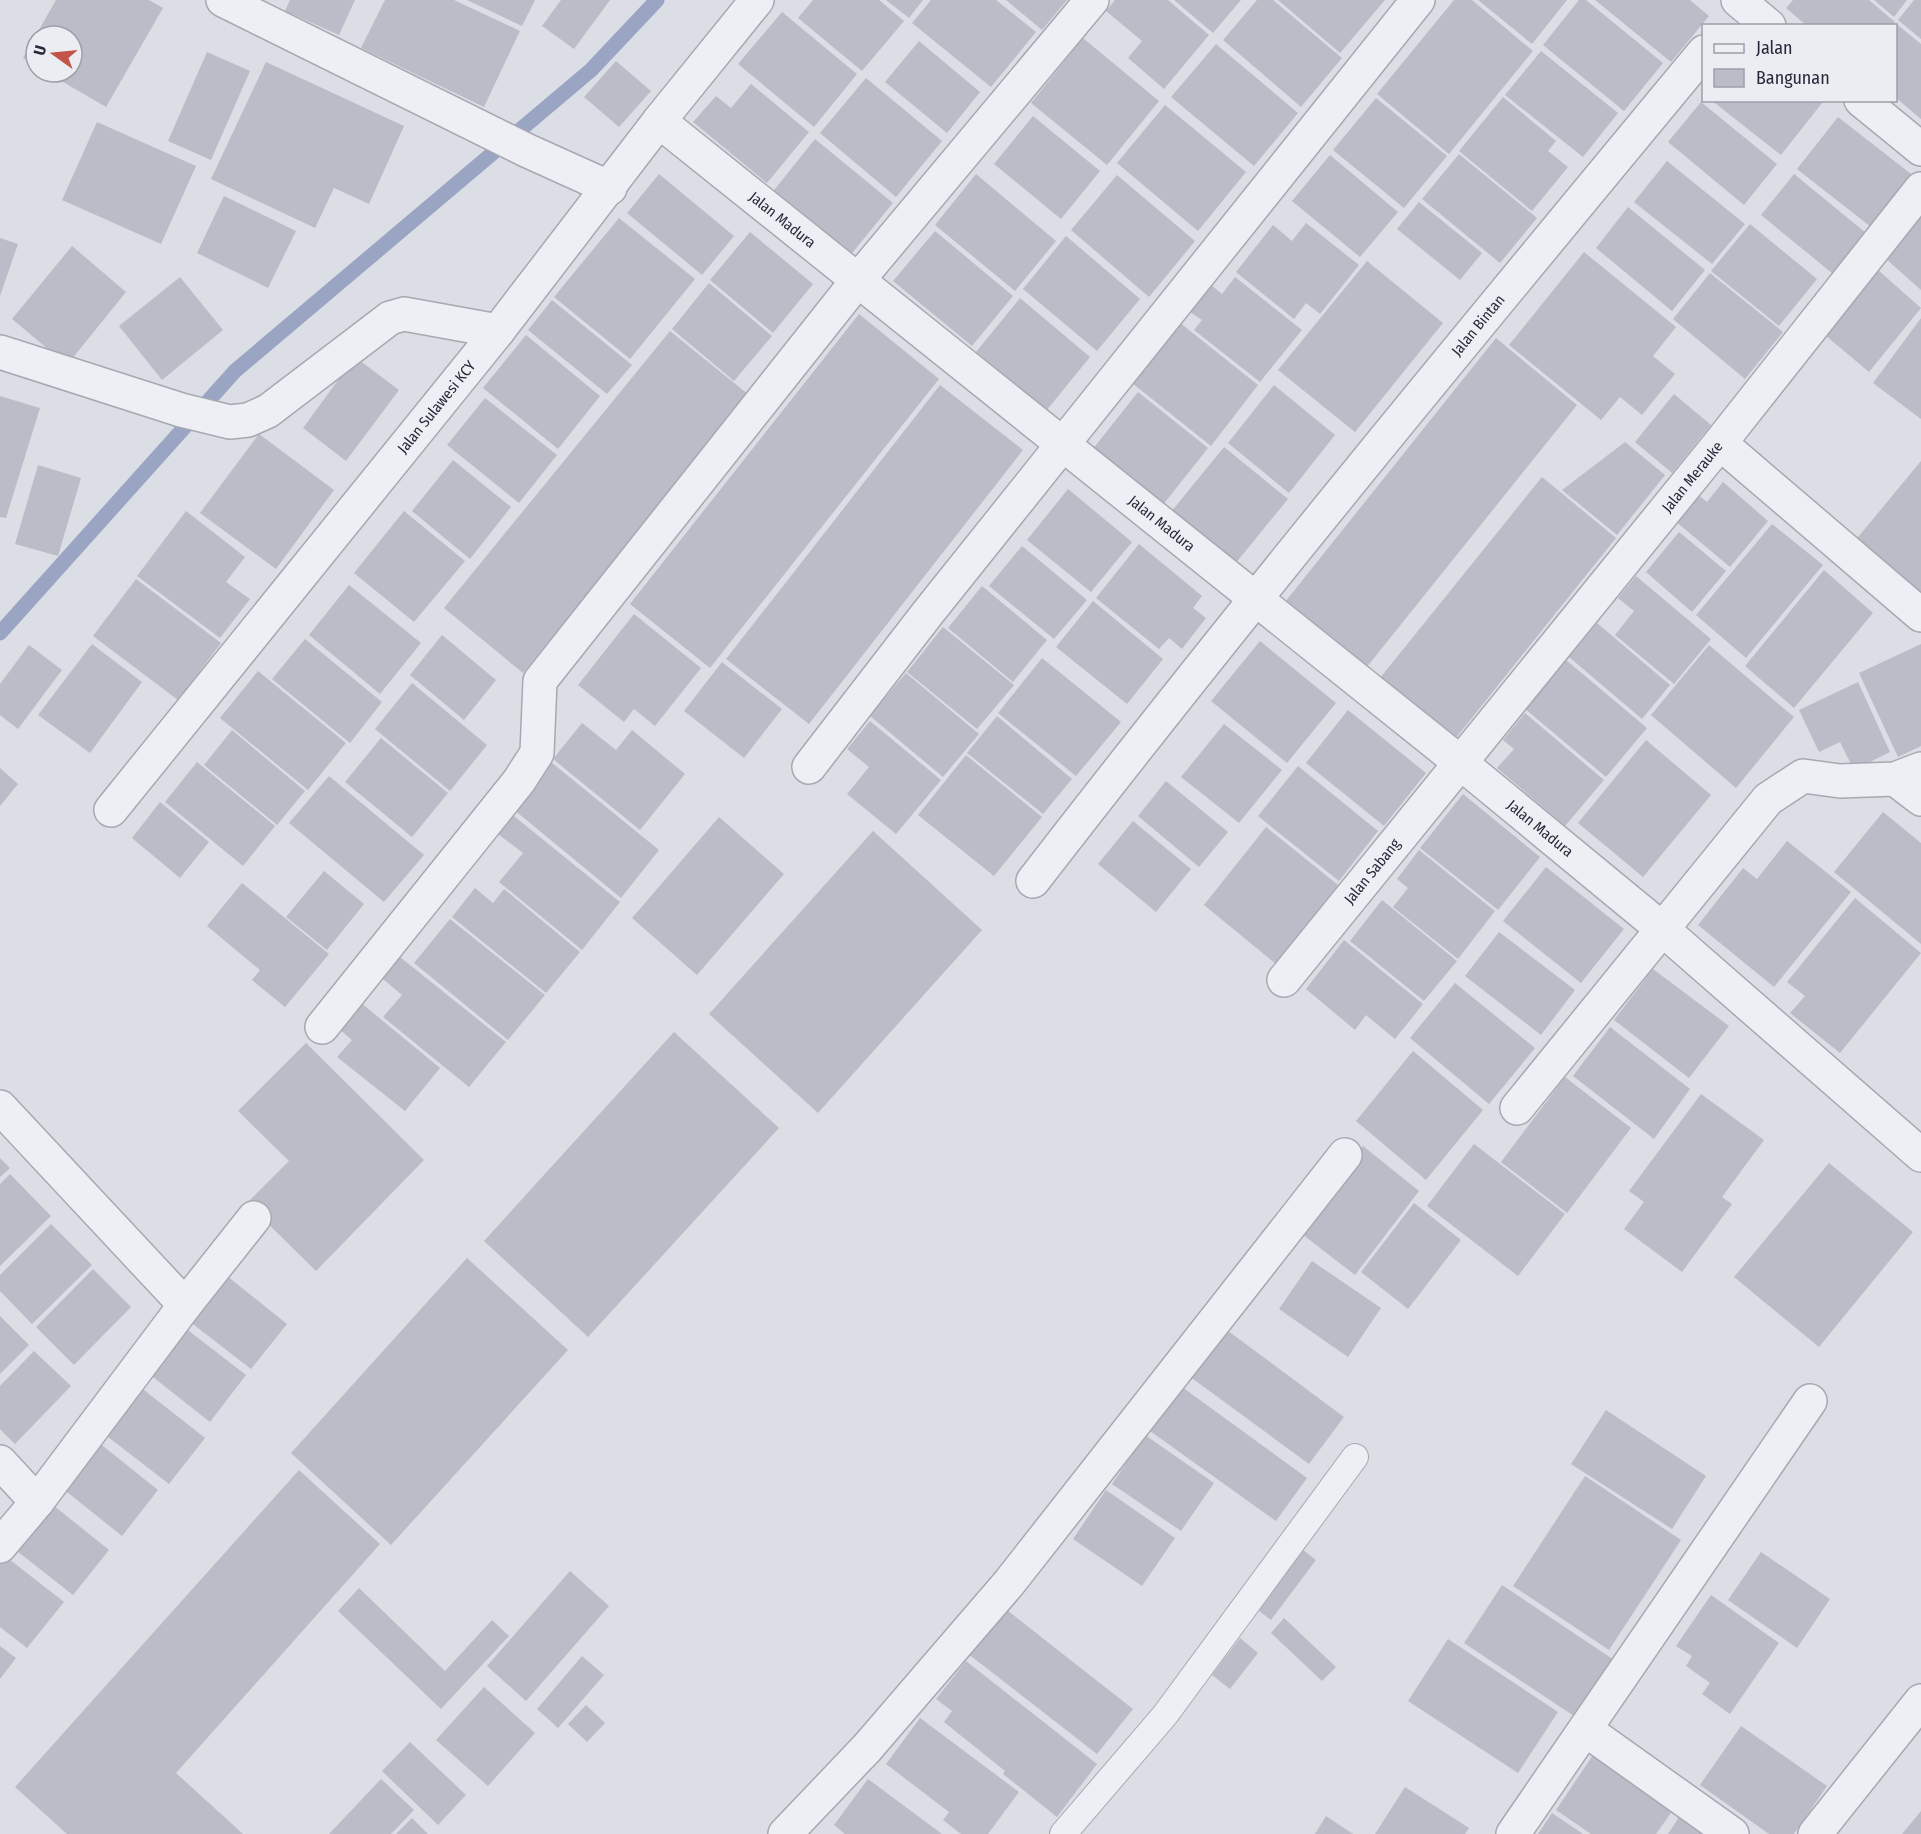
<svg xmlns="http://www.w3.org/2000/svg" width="1921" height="1834" font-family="'Fira Sans Condensed',sans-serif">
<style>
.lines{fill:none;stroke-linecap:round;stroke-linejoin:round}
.stream{stroke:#9aa4c3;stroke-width:15}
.building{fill:#babcc7}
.service-casing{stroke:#a6a8b2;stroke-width:28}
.minor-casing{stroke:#a6a8b2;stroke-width:36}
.service{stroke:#eeeff4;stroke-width:26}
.minor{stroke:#eeeff4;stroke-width:33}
.labels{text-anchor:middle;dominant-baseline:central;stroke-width:6;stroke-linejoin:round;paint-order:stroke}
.street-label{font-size:15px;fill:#272a3a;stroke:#ebedf3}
</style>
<rect width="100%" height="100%" fill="#dcdee5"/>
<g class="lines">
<!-- stream -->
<path class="stream" d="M0,633l235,-262 356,-301 66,-70"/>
</g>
<!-- building -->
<path class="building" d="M56,0h93l14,8 -57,99 -60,-35h26v-36h-36v30l-13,-8z
M290,0h65l-16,35 -54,-24z
M385,0h69l66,31 -36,76 -123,-59z
M467,0h68l-13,26z
M561,0h49l-36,49 -32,-23z
M813,0h66l25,21 -42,50 -64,-53z
M886,0h37l-14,18z
M931,0h65l40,32 -45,55 -79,-64z
M1006,0h61l-25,30z
M1115,0h53l41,35 -45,54 -36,-31 14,-17 -36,-30z
M1174,0h67l-28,33z
M1257,0h16l69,58 -41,49 -78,-67z
M1278,0h107l-45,53z
M1454,0h18l61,51 -84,103 -72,-60z
M1478,0h89l-35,44z
M1579,0h7l77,63 -39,48 -81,-66z
M1595,0h95l19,16 -38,46z
M1793,0h76l26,22 -3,4h-85l-21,-18z
M1874,0h33l-13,17z
M1914,0h7v39l-23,-19z
M782,12l75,62 -43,53 -76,-63z
M1898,25l23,19v75l-25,-21v-70z
M1083,38l76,63 -52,64 -76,-62z
M919,41l61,51 -33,41 -62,-51z
M1216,44l82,69 -44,53 -83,-69z
M1541,51l77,62 -35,44 -78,-62z
M207,52l43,19 -39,89 -43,-19z
M616,61l35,30 -32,36 -35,-30z
M266,62l138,64 -35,78 -35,-16 -19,40 -104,-49z
M866,78l76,63 -46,56 -76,-64z
M751,84l58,48 -42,51 -74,-61 23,-26 15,12z
M1503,97l53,44 -8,10 20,16 -36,44 -73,-60z
M1376,98l71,58 -43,52 -71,-58z
M1711,100h108l3,3 -41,52z
M1701,102l76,62 -33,41 -76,-63z
M1165,105l81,67 -48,59 -81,-68z
M1033,116l67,55 -39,48 -67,-55z
M1838,117l82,64 -40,53 -83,-65z
M97,122l99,44 -35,78 -99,-44z
M815,139l78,64 -45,55 -77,-64z
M1459,154l78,64 -37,45 -78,-64z
M1330,155l68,57 -38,45 -68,-56z
M1667,161l78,63 -33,40 -78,-62z
M659,174l75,62 -32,39 -75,-62z
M976,174l80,67 -41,50 -80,-66z
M1794,174l77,63 -33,41 -77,-63z
M1117,175l78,66 -46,56 -78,-67z
M224,196l72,35 -28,57 -71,-35z
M1419,202l63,51 -22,27 -63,-51z
M1628,207l77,63 -33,41 -76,-63z
M1921,217v73l-36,-32z
M619,218l76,61 -65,80 -76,-62z
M1306,223l53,42 -39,49 -14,-11 -12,16 -58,-47 37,-47 19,16z
M1750,224l67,55 -38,47 -68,-55z
M935,231l78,65 -41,50 -79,-65z
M750,232l63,52 -40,49 -63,-53z
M1066,236l74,63 -43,52 -74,-62z
M0,238l18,6 -18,52z
M72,246l54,46 -59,73 -55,-46z
M1584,252l92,75 -23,29 22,18 -33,41 -22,-18 -19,23 -92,-75z
M1367,261l76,62 -88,109 -77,-62z
M1878,270l43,38 -52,64 -44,-37z
M1710,273l73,59 -38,47 -72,-60z
M180,277l43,53 -61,50 -43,-54z
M1235,277l67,53 -42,52 -66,-52 8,-10 -12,-8 21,-27 11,9z
M709,283l63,53 -38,45 -62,-52z
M1020,298l70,59 -44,54 -70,-59z
M552,300l80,65 -25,29 -79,-64z
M859,314l80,65 -229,289 -80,-64z
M1921,318v101l-48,-36z
M1179,322l79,63 -47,61 -79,-63z
M670,331l79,64 -226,278 -79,-65z
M526,335l74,61 -42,53 -75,-61z
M1496,338l81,67 -211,263 -81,-66z
M355,357l44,33 -53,71 -43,-33z
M940,385l83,65 -214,274 -83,-65z
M1274,385l61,50 -46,58 -61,-50z
M1138,392l70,56 -46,58 -70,-56z
M1674,394l37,31 -39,48 -37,-31z
M0,396l40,12 -34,110 -6,-1z
M485,398l72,57 -38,48 -72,-58z
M259,434l75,56 -58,79 -76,-56z
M1625,442l40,33 -48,60 -55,-45z
M1224,447l64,52 -53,65 -64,-52z
M453,460l58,47 -41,52 -58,-48z
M1921,461v136l-67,-55z
M38,465l43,13 -23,78 -43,-12z
M1542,477l74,61 -161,201 -75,-61z
M1723,482l45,39 -38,46 -56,-47 22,-27 11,9z
M1068,489l64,53 -41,50 -64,-52z
M186,511l59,46 -19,25 24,17 -30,39 -83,-62z
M404,511l61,50 -51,61 -60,-49z
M1772,524l51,41 -77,93 -50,-43z
M1679,532l47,39 -34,41 -46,-40z
M1139,544l63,52 -9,12 13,10 -24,31 -13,-11 -10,11 -63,-51z
M1022,546l65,54 -33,39 -65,-53z
M1824,570l49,43 -79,95 -49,-42z
M1636,576l75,63 -37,45 -59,-49 19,-24 -16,-13z
M136,579l85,64 -43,57 -85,-64z
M349,585l72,58 -41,51 -71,-59z
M982,586l65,54 -34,42 -65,-54z
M1093,601l70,58 -36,45 -71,-57z
M634,614l67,54 -46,58 -21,-17 -10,13 -46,-37z
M1597,623l73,62 -28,34 -73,-62z
M943,627l71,58 -37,44 -70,-57z
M442,635l54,45 -32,40 -54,-45z
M305,639l77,63 -32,41 -78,-64z
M1260,641l76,62 -49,60 -76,-62z
M92,644l50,38 -52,71 -52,-38z
M1921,644v102l-23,11 -39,-84z
M29,645l33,25 -44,59 -18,-14v-31z
M1709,645l85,72 -58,71 -85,-73z
M1042,658l79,64 -45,54 -78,-63z
M1566,660l81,68 -41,49 -82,-69z
M722,662l60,47 -38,49 -60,-47z
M258,671l88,72 -38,47 -88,-72z
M906,673l73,61 -36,43 -73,-61z
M1858,682l32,70 -36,18 -14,-28 -21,10 -20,-42z
M412,683l75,62 -37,46 -75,-62z
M1348,710l78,63 -42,53 -78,-63z
M1525,713l79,67 -39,46 -68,-58 17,-19 -11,-9z
M997,716l75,63 -29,35 -76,-61z
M870,721l71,59 -45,54 -49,-40 22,-27 -22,-18z
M582,723l34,27 16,-20 53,44 -45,56 -87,-71z
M1224,724l58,46 -43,53 -58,-46z
M232,730l73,61 -28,34 -73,-60z
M381,738l67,55 -36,44 -67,-55z
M1646,740l65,55 -68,82 -65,-54z
M966,755l76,62 -48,59 -76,-61z
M197,762l78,64 -32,40 -78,-64z
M551,762l108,88 -38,48 -108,-89z
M1298,766l80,65 -39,50 -81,-65z
M0,768l18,16 -18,22z
M329,776l95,79 -40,47 -95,-79z
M1166,781l62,51 -29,35 -61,-51z
M1463,794l77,63 -42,53 -78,-62z
M160,802l49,40 -29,36 -48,-40z
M509,812l111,90 -38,48 -83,-68 24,-29 -29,-22z
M1883,812l38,31v101l-87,-72z
M719,817l65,57 -87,101 -65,-57z
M1133,821l58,48 -35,43 -58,-48z
M1266,827l72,58 -62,79 -72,-59z
M873,831l109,99 -164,183 -109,-99z
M1787,841l64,51 -77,95 -76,-62 45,-57 14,11z
M1419,850l76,61 -37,48 -65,-52 15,-19 -11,-9z
M1546,867l78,62 -43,54 -78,-62z
M324,871l40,33 -37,46 -41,-33z
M242,883l87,71 -44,53 -33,-27 8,-10 -53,-44z
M475,888l18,15 11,-14 76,63 -34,41 -94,-76z
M1855,898l66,55 -81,100 -50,-40 15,-17 -18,-14z
M1382,900l75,61 -33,40 -74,-60z
M450,919l95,76 -37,45 -94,-77z
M1499,932l76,58 -34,45 -76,-59z
M1344,940l79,64 -28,35 -29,-24 -11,15 -49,-41z
M400,957l106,85 -37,45 -86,-70 19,-22 -19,-16z
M1653,969l76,57 -40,52 -75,-58z
M1455,983l80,65 -46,56 -79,-66z
M360,1002l80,66 -35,43 -68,-54 15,-17 -13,-11z
M1610,1027l80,62 -36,50 -81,-63z
M674,1032l105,96 -191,209 -104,-96z
M306,1043l118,117 -108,111 -69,-68 42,-42 -51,-50z
M1413,1051l70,59 -57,70 -70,-59z
M1565,1077l66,51 -64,85 -66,-51z
M1701,1094l63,46 -42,57 10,7 -50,68 -58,-43 20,-27 -15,-11z
M1474,1144l91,70 -47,62 -91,-70z
M1363,1146l56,45 -64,84 -57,-44z
M0,1158l10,10 -10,9z
M1829,1163l84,69 -94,115 -85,-70z
M10,1174l41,42 -51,50v-82z
M1414,1203l47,37 -53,69 -47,-37z
M51,1224l41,41 -60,59 -32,-33v-16z
M467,1258l101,92 -177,195 -100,-92z
M1312,1261l69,47 -33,49 -69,-48z
M93,1269l38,38 -57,58 -38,-38z
M222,1272l65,52 -36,45 -66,-51z
M0,1316l29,29 -29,29z
M180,1324l66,51 -36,47 -66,-52z
M1224,1328l120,89 -35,47 -120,-88z
M34,1351l37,35 -56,58 -15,-15v-43z
M139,1386l66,52 -36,46 -66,-51z
M1182,1387l125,91 -31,43 -126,-90z
M1606,1410l100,66 -34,53 -101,-65z
M1145,1435l69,48 -33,48 -69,-47z
M93,1438l65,52 -36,46 -65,-52z
M299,1470l81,74 -204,229 67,61h-176l-52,-47z
M1585,1476l96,64 -72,110 -96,-64z
M1106,1490l69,48 -33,48 -69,-47z
M43,1497l66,53 -36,45 -65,-51z
M1295,1544l21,16 -45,60 -21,-16z
M0,1552l64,50 -37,46 -27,-21z
M1761,1552l69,47 -33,49 -69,-48z
M570,1571l39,35 -83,95 -39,-35z
M1502,1585l115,77 -37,58 -116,-77z
M359,1588l86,83 47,-51 17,16 -68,73 -103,-98z
M1711,1595l68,48 -49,71 -28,-20 8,-11 -24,-17 6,-10 -16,-10z
M1003,1607l130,102 -36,45 -130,-101z
M1284,1618l52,49 -14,14 -51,-48z
M1240,1638l18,15 -28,36 -18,-14z
M1448,1639l110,73 -40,61 -110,-72z
M0,1646l16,12 -16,21z
M582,1656l22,19 -46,53 -21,-19z
M966,1661l131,103 -40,53 -54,-43 2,-3 -61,-49 8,-11 -16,-12z
M484,1687l51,46 -47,53 -52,-46z
M586,1705l19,18 -18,19 -19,-18z
M920,1718l99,74 -31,42h-27l-18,-14 6,-8 -63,-48z
M1741,1726l86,60 -33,48h-25l-69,-49z
M410,1742l56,53 -28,30 -56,-54z
M1593,1755l80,55 -17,24h-65l-35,-24z
M381,1779l33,31 -23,24h-62z
M868,1779l74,55h-97l-11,-9z
M1405,1787l64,41 -4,6h-90z
M1921,1811v23h-19z
M1552,1813l31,21h-45z
M1681,1814l29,20h-42z
M1326,1816l27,18h-38z
M412,1818l16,16h-32z"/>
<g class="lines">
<!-- service casing -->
<g class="service-casing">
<path id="service" d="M1063,1834l102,-119 190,-258"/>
</g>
<!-- minor casing -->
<g class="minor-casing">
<g id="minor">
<path d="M223,0l305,151 82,37"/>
<path d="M1738,0l31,26"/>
<path d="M1861,100l60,49"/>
<path id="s1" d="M659,121l803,643 199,164 260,227"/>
<path d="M0,352l181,58 49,12 18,-2 20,-9 122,-93 14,-4 94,17"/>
<path d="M1720,443l201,172"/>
<path d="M809,767l118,-153 491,-614"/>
<path d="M1895,779l26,20"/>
<path id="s2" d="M111,810l387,-479 161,-210 98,-121"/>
<path id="s3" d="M1033,881c217,-281 444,-555 671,-829"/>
<path id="s4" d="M1284,980l436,-537 201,-254"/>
<path d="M322,1027l197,-246 18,-28 3,-72 318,-401 234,-280"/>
<path d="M0,1107l185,198 -148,197 -37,44"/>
<path d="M1517,1108l251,-309 35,-23 37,5 55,-2 26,-10"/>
<path d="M185,1305l69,-87"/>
<path d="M0,1462l37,40"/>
<path d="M1586,1730l146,104"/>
<path d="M785,1834l82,-86 142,-165 336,-428"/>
<path d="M1513,1834l297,-433"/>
<path d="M1815,1834l106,-133"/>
</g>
</g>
<!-- service -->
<use href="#service" class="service"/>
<!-- minor -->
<use href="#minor" class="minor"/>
</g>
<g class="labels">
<!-- street labels -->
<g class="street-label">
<text stroke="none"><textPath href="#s1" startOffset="158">Jalan Madura</textPath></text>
<text stroke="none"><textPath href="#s3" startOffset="712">Jalan Bintan</textPath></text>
<text stroke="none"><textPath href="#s2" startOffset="518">Jalan Sulawesi KCY</textPath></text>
<text stroke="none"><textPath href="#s4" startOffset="648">Jalan Merauke</textPath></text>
<text stroke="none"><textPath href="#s1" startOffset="644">Jalan Madura</textPath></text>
<text stroke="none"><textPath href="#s1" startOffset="1130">Jalan Madura</textPath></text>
<text stroke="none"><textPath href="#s4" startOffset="140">Jalan Sabang</textPath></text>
</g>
</g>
<!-- legend -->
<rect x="1702" y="24" width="195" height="78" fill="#ebedf3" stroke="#9d9fa9" stroke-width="1.5"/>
<rect x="1714" y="44" width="30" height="9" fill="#eeeff4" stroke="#9d9fa9" stroke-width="1.5"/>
<text x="1756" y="54" font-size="18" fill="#272a3a">Jalan</text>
<rect x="1714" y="69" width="30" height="18" fill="#babcc7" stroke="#9d9fa9" stroke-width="1.5"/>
<text x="1756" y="84" font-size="18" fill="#272a3a">Bangunan</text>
<!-- north arrow -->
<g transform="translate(54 54) rotate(285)"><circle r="28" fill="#ebedf3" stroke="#9d9fa9" stroke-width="1.5"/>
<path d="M0-4.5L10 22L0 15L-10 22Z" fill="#c2544a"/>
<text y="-9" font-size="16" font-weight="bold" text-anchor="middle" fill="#272a3a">U</text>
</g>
</svg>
